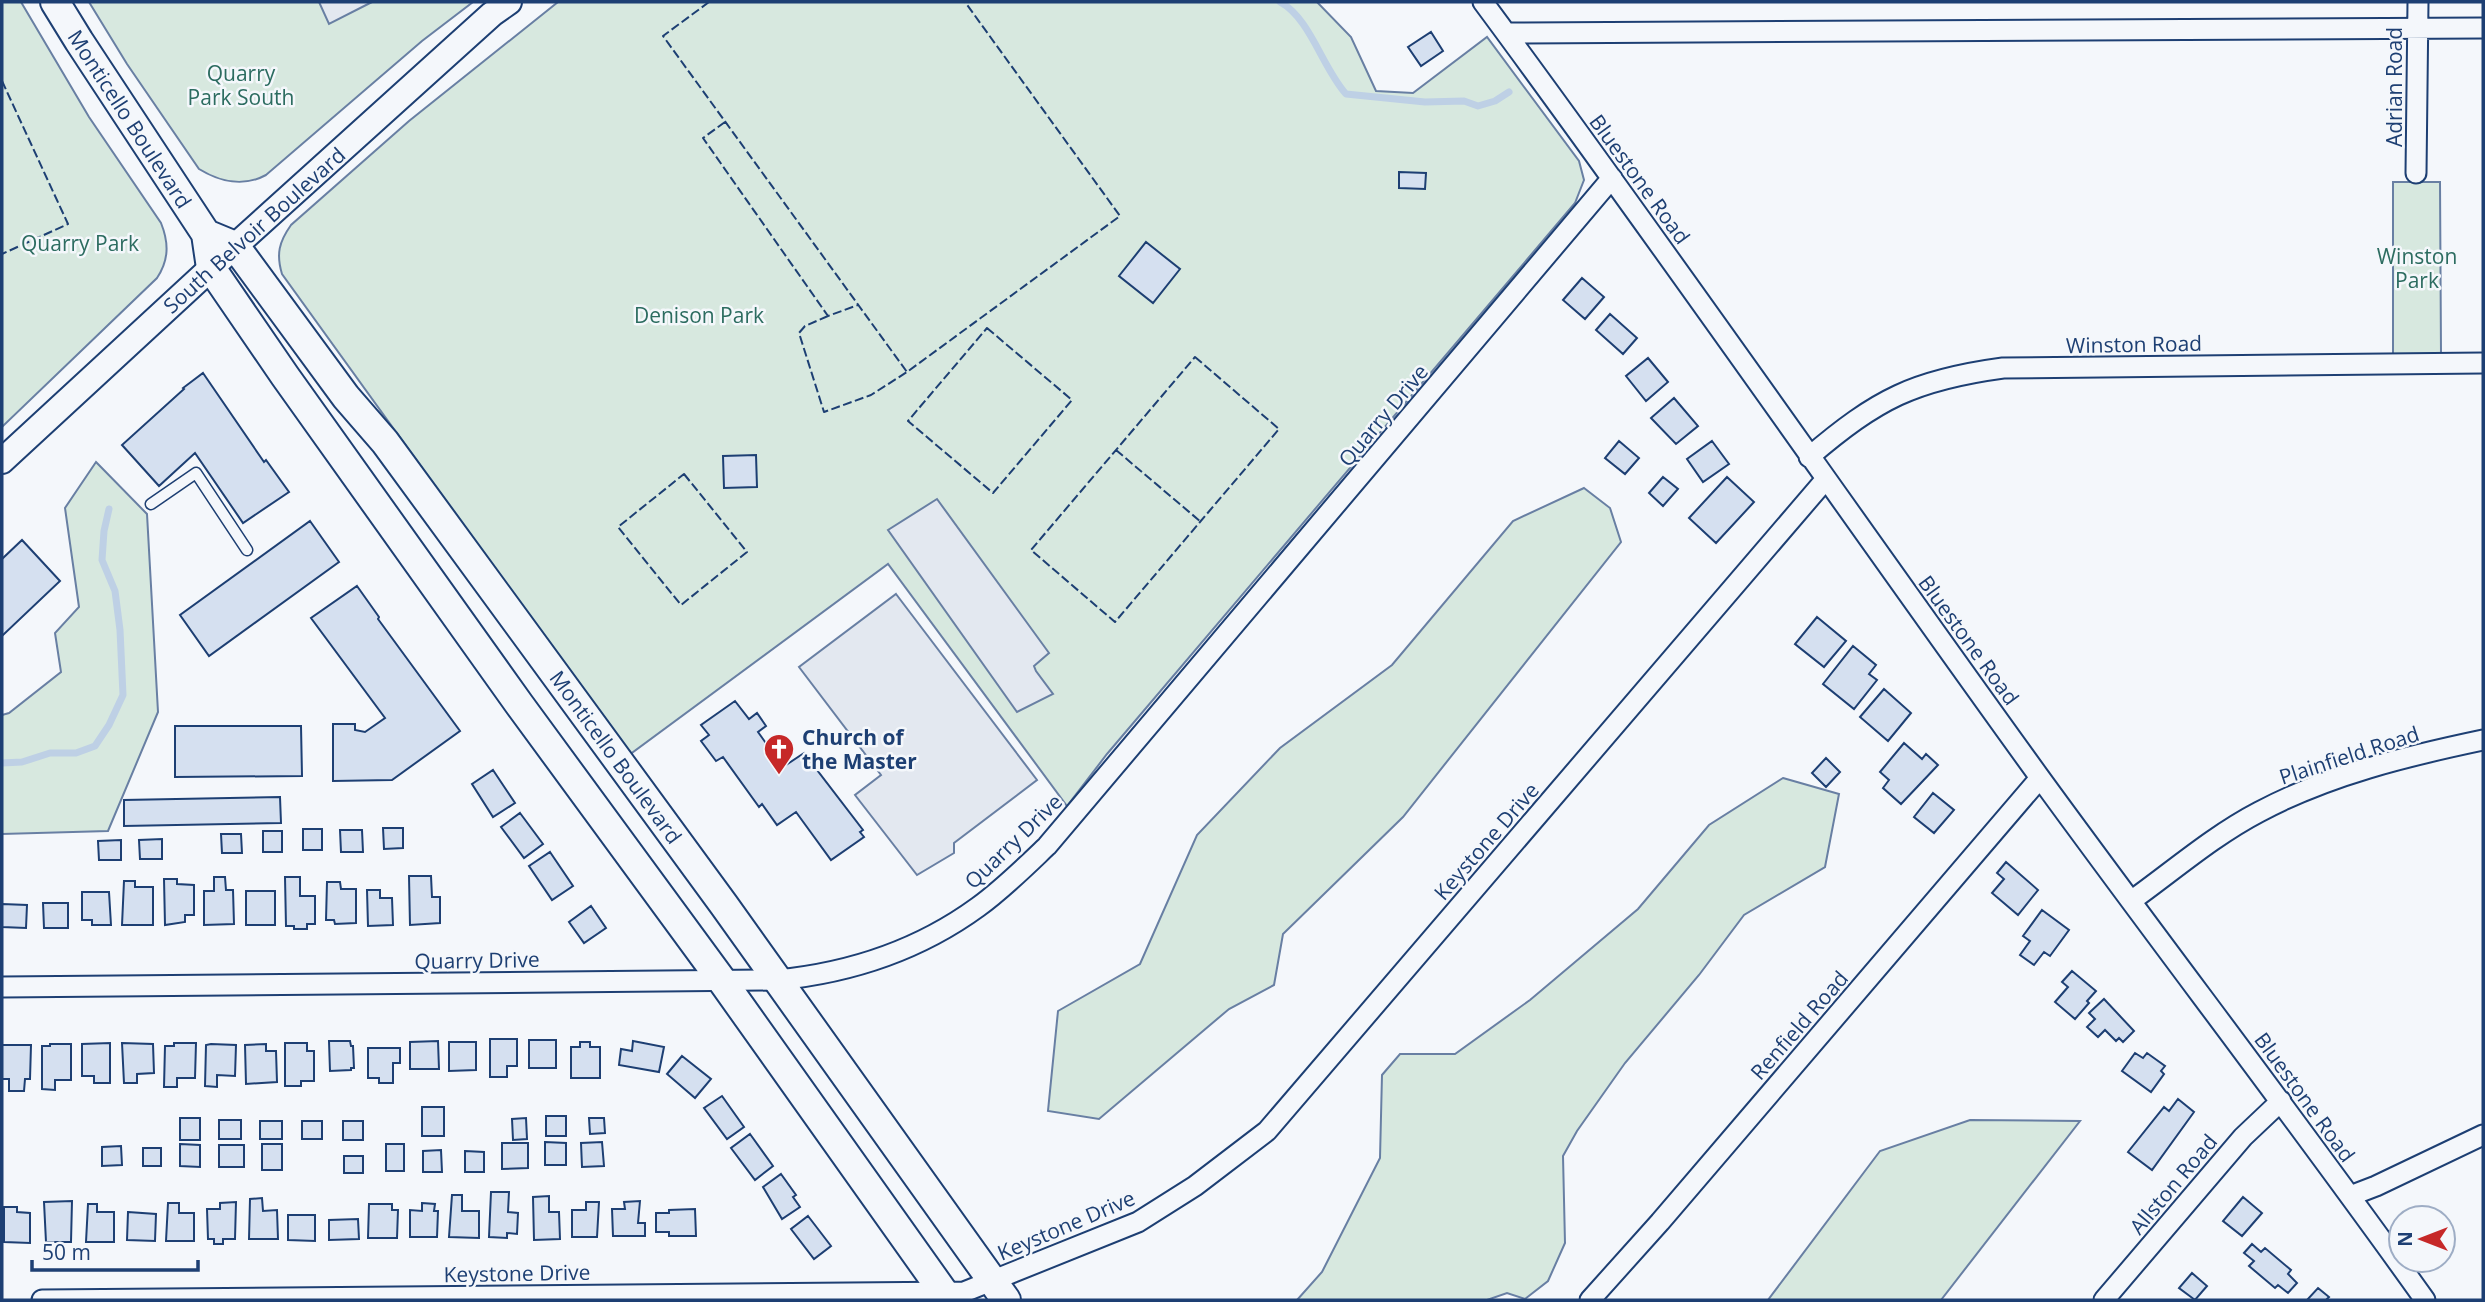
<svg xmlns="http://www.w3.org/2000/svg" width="2485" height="1302" font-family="'Open Sans',sans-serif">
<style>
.green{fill:#d7e8df;stroke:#687fa3;stroke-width:2}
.parking{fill:#e3e8f0;stroke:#687fa3;stroke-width:2}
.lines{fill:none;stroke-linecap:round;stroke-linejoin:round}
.stream{stroke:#bed0e5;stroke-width:7}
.building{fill:#d5e0f0;stroke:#1d3f73;stroke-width:2}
.service-casing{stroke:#1d3f73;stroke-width:13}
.minor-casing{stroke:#1d3f73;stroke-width:23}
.tertiary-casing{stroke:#1d3f73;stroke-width:28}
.secondary-casing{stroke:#1d3f73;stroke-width:32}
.service{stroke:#f4f7fb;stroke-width:10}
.minor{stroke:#f4f7fb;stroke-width:19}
.tertiary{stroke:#f4f7fb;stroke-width:24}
.secondary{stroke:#f4f7fb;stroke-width:28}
.fence{stroke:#1d3f73;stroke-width:2;stroke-dasharray:9 3.5;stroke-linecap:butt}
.labels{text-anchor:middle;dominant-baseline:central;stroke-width:5;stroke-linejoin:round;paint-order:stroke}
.park-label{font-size:21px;fill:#2c6c60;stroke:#f4f7fb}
.street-label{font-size:21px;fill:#1d3f73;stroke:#f4f7fb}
.poi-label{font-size:21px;font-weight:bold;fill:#1d3f73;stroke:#f4f7fb;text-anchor:start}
</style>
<rect width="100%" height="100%" fill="#f4f7fb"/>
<!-- green -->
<path class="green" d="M2,2h19l68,115 72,106c8,20 8,37 -4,55l-155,149z
M89,2h384l-51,39 -156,134c-22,12 -46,7 -67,-6l-72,-105z
M558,2h759l34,35 25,54 37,2 74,-56 92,124 5,19 -9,23 -468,551 -40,52 -179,-242 -259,191 -347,-481c-6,-20 -3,-32 9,-49l118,-104z
M2393,182h47l1,172h-48z
M96,462l51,52 11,198 -50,119 -106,3v-119l7,-2 52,-41 -6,-39 24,-26 -14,-99z
M1584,488l26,20 11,34 -218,275 -120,117 -9,51 -45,24 -130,110 -51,-8 10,-100 82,-47 57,-129 83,-87 112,-83 121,-144z
M1783,778l56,16 -14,73 -81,48 -45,60 -74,88 -48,68 -14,25 2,87 -17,38 -23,18 -18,-6 -20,7h-190l25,-28 58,-114 2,-83 18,-21h55l75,-54 108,-91 71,-84z
M1970,1120l110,1 -139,179h-173l112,-149z"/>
<!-- parking -->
<path class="parking" d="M319,2h53l-43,22z
M937,499l112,154 -15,13 2,5 17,23 -36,18 -129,-182z
M896,594l141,186 -83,63v10l-37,22 -62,-80 26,-20 -82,-108z"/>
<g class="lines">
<!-- stream -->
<path class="stream" d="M1280,2c30,16 42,65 66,92l79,8 39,-1 14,5 17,-5 14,-9
M2,763l20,-1 28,-9h26l19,-7 14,-21 14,-30 -3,-65 -5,-39 -13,-31 2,-29 5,-22"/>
</g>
<!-- building -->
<path class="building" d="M1431,32l12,19 -22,15 -13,-19z
M1399,172l27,1 -1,16 -26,-1z
M1146,242l34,27 -27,34 -34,-27z
M1582,278l22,19 -19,22 -22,-19z
M1610,314l27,24 -14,16 -27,-24z
M1648,358l20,24 -22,19 -20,-25z
M203,373l61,89 2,-2 23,32 -46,31 -48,-70 -36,33 -37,-41 62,-56 -1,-1z
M1674,398l24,28 -22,18 -25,-26z
M1619,441l20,17 -14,16 -20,-16z
M1712,441l17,23 -26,18 -16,-23z
M756,455l1,32 -33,1 -1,-32z
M1663,477l15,12 -15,17 -14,-13z
M1727,477l27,25 -38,41 -27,-25z
M310,521l29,41 -130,94 -29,-41z
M22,540l38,41 -58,55v-77z
M357,586l22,31 -1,2 82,112 -68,49 -59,1v-57h22v6l10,2 20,-14 -74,-100z
M1817,617l29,24 -22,26 -29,-23z
M1853,646l23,19 -7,9 8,6 -23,29 -31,-25z
M1884,689l27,24 -23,28 -28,-24z
M735,701l14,18 8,-6 9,13 -8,6 25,35 21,-14 59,77 -3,2 4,5 -33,23 -35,-48 -19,13 -15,-21 -3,3 -36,-50 -7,4 -15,-20 8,-6 -8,-10z
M175,726h126l1,50 -127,1z
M1904,743l18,16 4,-5 12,11 -37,39 -18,-16 6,-8 -9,-8z
M1826,758l14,14 -14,15 -14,-14z
M493,770l22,33 -22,14 -21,-33z
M1933,793l21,17 -20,23 -20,-16z
M280,797l1,26 -157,3v-26z
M520,813l23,31 -19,14 -23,-31z
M383,828h20v20l-19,1z
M303,829h19v21h-19z
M340,830h22l1,22h-22z
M263,831h19v21h-19z
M221,834h20l1,19h-20z
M162,839v20h-22l-1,-19z
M121,840v20h-22l-1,-19z
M550,852l23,34 -21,14 -23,-34z
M2006,862l32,28 -20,25 -26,-22 12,-14 -7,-6z
M409,876h22l1,21h8v26l-30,2z
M214,877h11l1,13h7l1,34 -30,1v-34h10z
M285,877h15v19h15v28h-8v5h-13v-3h-8z
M164,879h13v5l17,1v30h-9v7l-20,3z
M124,881h11v6h18v38h-31z
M327,882h13l1,7h15v34l-21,1 -1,-4h-8z
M367,890h13v8h12l1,27 -25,1z
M246,891h29v34h-29z
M82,892h27l2,33h-19v-5h-10z
M43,903h25v25h-24z
M2,904l25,1 -1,23 -24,-1z
M591,906l15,22 -22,15 -15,-21z
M2042,910l27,20 -19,26 -6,-4 -10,13 -14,-10 10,-14 -7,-5z
M2072,971l24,20 -9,10 2,2 -14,16 -20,-17 13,-15 -6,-5z
M2104,999l30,32 -11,11 -4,-4 -3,3 -11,-11 -7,7 -11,-10 8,-8 -6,-6z
M490,1039h27v27h-10v11h-17z
M529,1040h27v28h-27z
M329,1041h21l1,5h2l1,22h-3v2l-21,1z
M438,1041l1,28h-29v-27z
M633,1041l31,6 -5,25 -40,-7 2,-16 11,2z
M449,1042h27v28l-27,1z
M580,1042h10v5h10v31h-29v-31h9z
M110,1043v40h-16v-7h-12v-32z
M122,1043l31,1 1,29 -17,1v9h-13z
M174,1043h22l-1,35h-18v9h-13l1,-41h9z
M285,1043h22v8h7v30h-13v5h-16z
M50,1044h21v36h-16v10l-13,-1v-43h8z
M211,1044l25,1 -1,31 -18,-1v12l-12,-1 1,-41z
M266,1044v7h10l1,31 -31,2 -1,-39z
M2,1045h29l-1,34h-5l-1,12h-15v-12h-7z
M368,1048h32v15h-7v20h-14v-5h-11z
M2135,1053l8,5 4,-5 18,13 -4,5 3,3 -13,18 -29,-21z
M682,1056l29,23 -16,19 -28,-24z
M722,1096l22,31 -17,12 -23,-31z
M2178,1099l16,13 -42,58 -24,-18 36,-45 5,4z
M422,1107h22v29h-22z
M546,1116h20v20h-20z
M180,1118h20v22h-20z
M526,1118l1,21 -14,1 -1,-21z
M589,1118h15l1,15 -15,1z
M219,1120h22v19h-22z
M260,1121h22v18h-22z
M302,1121h20v18h-20z
M343,1121h20v19h-20z
M750,1134l23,32 -18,14 -24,-32z
M545,1142l21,1v22h-21z
M602,1142l2,24 -22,1 -1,-24z
M502,1143h26v25l-26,1z
M180,1144l20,1v22l-20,-1z
M262,1144h20v26h-20z
M386,1144h18v27h-18z
M219,1145h25v22h-25z
M121,1146l1,19 -20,1v-19z
M143,1148h18v18h-18z
M441,1150l1,22h-19v-21z
M465,1151l19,1v20h-19z
M344,1156h19v17h-19z
M781,1174l15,21 -3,2 7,10 -18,12 -19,-32z
M491,1192h18l-1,20 10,1 -1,21 -10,-1v5l-18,-1z
M452,1195h10v16h17v27l-30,-1z
M549,1196v16h10l1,27 -26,1 -1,-43z
M2243,1197l19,16 -20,23 -19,-15z
M262,1198l1,13 14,-1 1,29h-29l1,-40z
M72,1201l-1,41h-25l-2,-40z
M640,1201l-2,22h7v13h-32l-1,-27h13l-1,-7z
M236,1202l-1,37h-12v5h-9v-5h-6l-1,-30h13v-6z
M586,1202h13l-2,35h-25v-27h14z
M168,1203h11v10h15v28h-28z
M422,1203l13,1 -1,7h4l-1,26h-27v-27l12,1z
M88,1204h9v8h17v30h-28z
M369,1204h23v6h6l-1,28h-29z
M4,1207h13v5l13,1v30l-26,-1z
M695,1209l1,27h-27v-4h-13v-19h13v-3z
M128,1212l28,2 -1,27 -28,-1z
M288,1215h27v26l-27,-1z
M808,1216l23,30 -17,13 -23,-30z
M358,1219l1,20 -30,1v-20z
M2252,1244l9,8 4,-4 26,22 -3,4 9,9 -9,10 -10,-8 -3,3 -26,-22 5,-5 -10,-8z
M2192,1273l15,13 -12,14 -16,-12z
M2318,1288l11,9 -3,3h-19z"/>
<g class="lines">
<!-- service casing -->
<g class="service-casing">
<path id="service" d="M151,504l45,-31 51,77"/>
</g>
<!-- minor casing -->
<g class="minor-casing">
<path id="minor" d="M1483,2c189,255 369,516 555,773 128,176 261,348 387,525
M1506,33l977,-5
M2416,173l2,-171
M1809,457c68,-58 105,-77 194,-89l480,-5
M2131,901c42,-30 82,-65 128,-89 69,-37 148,-56 224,-72
M2,987l775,-7c72,-7 142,-30 201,-73 25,-18 47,-40 69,-61l565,-668
M2350,1196l26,-10 107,-51
M42,1300l922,-8 174,-70 57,-36 72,-55 559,-652
M1590,1300l70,-78 380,-444
M2104,1300l139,-163 38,-36"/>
</g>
<!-- tertiary casing -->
<g class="tertiary-casing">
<path id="tertiary" d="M2,461l233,-215 257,-232 17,-12"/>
</g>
<!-- secondary casing -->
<g class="secondary-casing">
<path id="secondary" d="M55,2l24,39 127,193 5,34 74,108 234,328 204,278 226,318
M206,234l29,12 111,151 39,45 339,463 282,395"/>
</g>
<!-- service -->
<use href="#service" class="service"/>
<!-- minor -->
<use href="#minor" class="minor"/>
<!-- tertiary -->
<use href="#tertiary" class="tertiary"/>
<!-- secondary -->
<use href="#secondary" class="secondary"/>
<!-- fence -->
<path class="fence" d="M235,2h1
M709,2l-46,34 244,336 213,-156 -155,-214
M2,81l66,143 -66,30
M725,122l-22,16 125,178 30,-11
M828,316l-23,10 -6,7 25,79 47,-17 36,-23
M987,328l85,72 -79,93 -85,-72z
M1195,357l84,72 -164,193 -84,-72z
M1116,450l85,72
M684,474l63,78 -66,53 -63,-78z"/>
</g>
<!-- icons -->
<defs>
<g id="church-pin" transform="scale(1.575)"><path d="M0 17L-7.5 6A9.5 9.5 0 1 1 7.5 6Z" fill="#c62828" stroke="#f4f7fb"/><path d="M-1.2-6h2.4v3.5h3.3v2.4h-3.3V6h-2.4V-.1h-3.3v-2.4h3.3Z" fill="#fff"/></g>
</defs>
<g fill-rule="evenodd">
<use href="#church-pin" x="779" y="749"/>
</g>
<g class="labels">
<!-- park labels -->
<g class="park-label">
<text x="241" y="73">Quarry<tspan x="241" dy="24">Park South</tspan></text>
<text x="80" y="243">Quarry Park</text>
<text x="2417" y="256">Winston<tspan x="2417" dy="24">Park</tspan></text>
<text x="699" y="315">Denison Park</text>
</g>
<!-- street labels -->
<g class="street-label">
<text transform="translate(2394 87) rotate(-90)">Adrian Road</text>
<text transform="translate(130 119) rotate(57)">Monticello Boulevard</text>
<text transform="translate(1640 179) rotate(54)">Bluestone Road</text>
<text transform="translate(254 230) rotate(-42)">South Belvoir Boulevard</text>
<text transform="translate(2134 344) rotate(-1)">Winston Road</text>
<text transform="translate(1383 415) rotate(-50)">Quarry Drive</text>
<text transform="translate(1969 640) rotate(54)">Bluestone Road</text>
<text transform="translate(2349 755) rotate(-18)">Plainfield Road</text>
<text transform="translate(616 757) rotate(54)">Monticello Boulevard</text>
<text transform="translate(1013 841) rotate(-44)">Quarry Drive</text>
<text transform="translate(1486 841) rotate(-49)">Keystone Drive</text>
<text transform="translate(477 960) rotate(-1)">Quarry Drive</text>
<text transform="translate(1799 1025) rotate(-49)">Renfield Road</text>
<text transform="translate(2305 1097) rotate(54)">Bluestone Road</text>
<text transform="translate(2173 1184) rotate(-50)">Allston Road</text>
<text transform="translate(1066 1225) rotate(-23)">Keystone Drive</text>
<text transform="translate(517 1273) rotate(-1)">Keystone Drive</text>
</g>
<!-- poi labels -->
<g class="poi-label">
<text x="802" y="737">Church of<tspan x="802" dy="24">the Master</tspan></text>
</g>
</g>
<!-- border -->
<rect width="2485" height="1302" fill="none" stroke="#1d3f73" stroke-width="7"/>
<!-- north arrow -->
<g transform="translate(2422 1239) rotate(270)"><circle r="33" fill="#f4f7fb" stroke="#9eadc5" stroke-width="2"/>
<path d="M0-5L12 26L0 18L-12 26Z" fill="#c62828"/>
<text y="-10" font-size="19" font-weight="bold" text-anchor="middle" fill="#1d3f73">N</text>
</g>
<!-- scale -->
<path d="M32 1260v10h166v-10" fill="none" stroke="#1d3f73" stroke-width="3.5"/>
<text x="42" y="1260" font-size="21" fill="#1d3f73" stroke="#f4f7fb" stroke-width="5" paint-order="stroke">50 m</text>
</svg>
